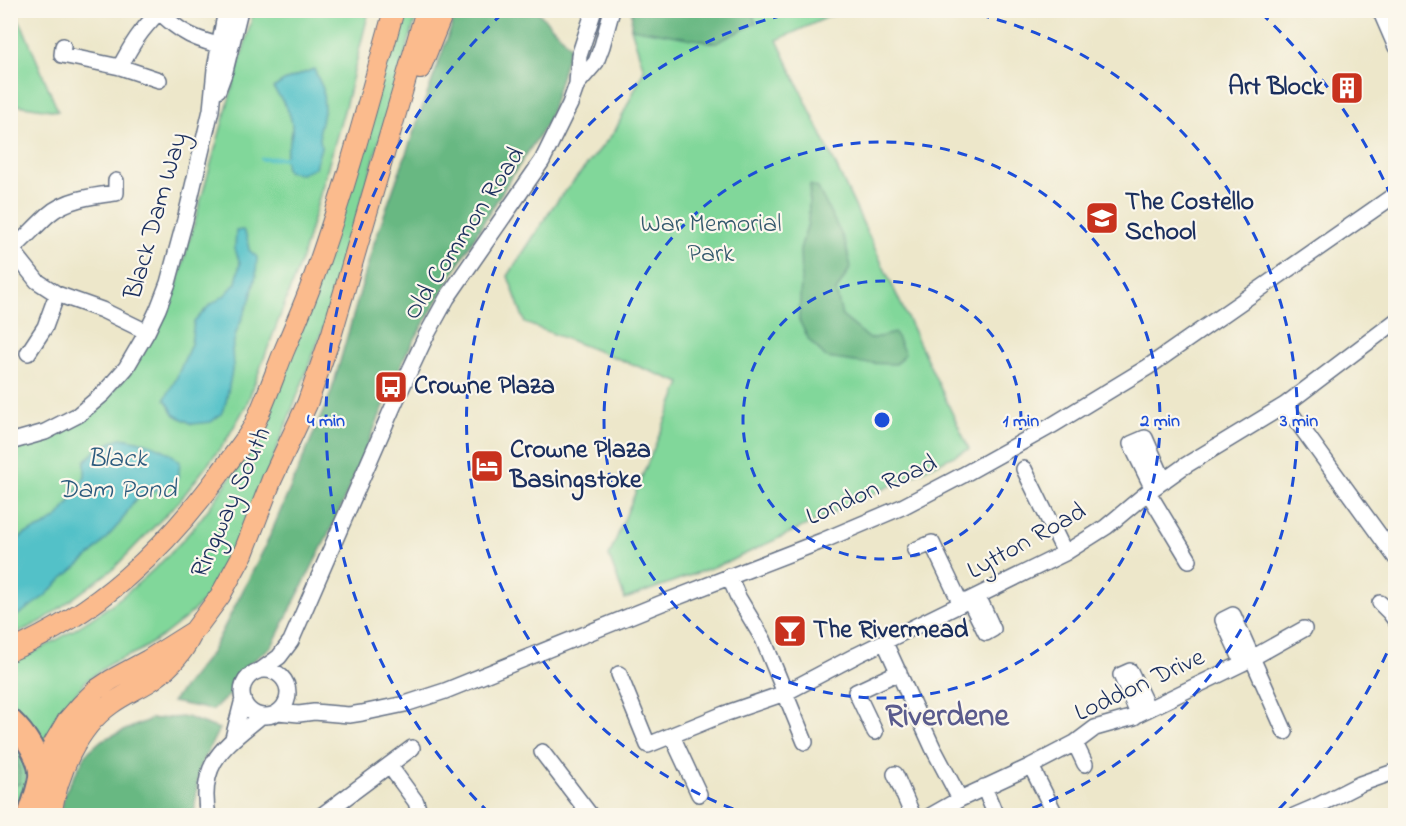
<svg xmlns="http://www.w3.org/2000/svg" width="1406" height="826" font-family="'Indie Flower',sans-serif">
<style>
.green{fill:#81d79a;stroke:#4e837c;stroke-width:1.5}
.forest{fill:#68b882;stroke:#427470;stroke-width:1.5}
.water{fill:#53c1c8;stroke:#377893;stroke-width:1.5}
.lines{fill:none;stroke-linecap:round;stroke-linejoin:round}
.stream{stroke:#53c1c8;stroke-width:4}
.minor-casing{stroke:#646f84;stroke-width:18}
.major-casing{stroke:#646f84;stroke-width:22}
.highway-casing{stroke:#646f84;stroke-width:26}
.minor{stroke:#fff;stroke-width:15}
.major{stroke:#fbbb8d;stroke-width:20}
.highway{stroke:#fbbb8d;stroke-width:22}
.ring{fill:none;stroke:#1d4ed8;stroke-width:3;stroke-dasharray:10 8}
.labels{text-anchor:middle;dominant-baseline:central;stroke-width:4.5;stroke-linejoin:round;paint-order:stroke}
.poi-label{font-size:26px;font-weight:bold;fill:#1b2f5e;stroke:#fbf7ec;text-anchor:start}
.street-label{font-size:26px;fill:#1b2f5e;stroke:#fbf7ec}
.park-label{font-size:26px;fill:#34596d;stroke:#fbf7ec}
.water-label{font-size:27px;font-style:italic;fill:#2c5b7e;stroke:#fbf7ec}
.district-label{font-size:32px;font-weight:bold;fill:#5a5b8d;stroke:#fbf7ec}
.centre{fill:#1d4ed8;stroke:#fbf7ec;stroke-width:3}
.ring-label{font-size:18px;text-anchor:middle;font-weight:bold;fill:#1d4ed8;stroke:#fbf7ec;stroke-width:4.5;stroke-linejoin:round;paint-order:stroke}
</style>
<rect width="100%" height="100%" fill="#fbf7ec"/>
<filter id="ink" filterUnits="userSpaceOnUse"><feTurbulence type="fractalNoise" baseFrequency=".0167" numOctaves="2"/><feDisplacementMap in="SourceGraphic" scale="12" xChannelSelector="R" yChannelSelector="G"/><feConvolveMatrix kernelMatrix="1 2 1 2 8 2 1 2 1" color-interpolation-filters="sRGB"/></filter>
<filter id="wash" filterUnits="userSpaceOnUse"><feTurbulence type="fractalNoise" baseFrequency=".008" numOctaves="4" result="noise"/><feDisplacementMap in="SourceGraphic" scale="24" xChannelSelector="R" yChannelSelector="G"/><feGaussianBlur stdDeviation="1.35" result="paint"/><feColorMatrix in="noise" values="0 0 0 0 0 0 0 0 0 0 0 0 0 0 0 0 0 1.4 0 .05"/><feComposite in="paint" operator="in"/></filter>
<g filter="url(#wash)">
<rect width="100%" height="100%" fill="#ede7ca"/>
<!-- green -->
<path class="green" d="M13,11l9,14 36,86 -47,-7 -1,-93z
M254,11h115l-24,96 -43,151 -56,148 -21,36 -44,57 -68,70 -71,52 -31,15v-189l19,-3 52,-23 49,-49 41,-70z
M400,11h18l-92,310 -78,203 -35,67 -25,25 -24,19 -25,16 -28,12 -25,18 -27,34 -13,23 -5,5 -22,-27 -8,-8v-45c89,-40 168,-103 220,-187 10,-17 19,-35 28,-52z
M633,11h208l-64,29 192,409 -239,112 -105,38 -16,-43 72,-173 -156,-60 -17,-47 46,-71 61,-74 29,-61 -13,-42z
M10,735c20,29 19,45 10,78l-9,-9z"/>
<!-- forest -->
<path class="forest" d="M457,11h80l33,35 -22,76 -38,57 -48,79 -56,96 -71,167 -63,125 -28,22 -11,24 -21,18 -40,-8 39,-49 54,-106 66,-154 43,-150z
M632,11h120l4,12 -40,20 -85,-15z
M810,185l8,3 27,54 6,25 -15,24 6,25 28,23 25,-6 10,21 -9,10 -34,-1 -35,-5 -18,-18 -10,-20 2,-41 -1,-30 8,-26z
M186,717l33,12 -20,40 -5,46 -134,1 4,-22 23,-41 15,-13 49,-21z
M11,742c6,13 11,27 9,42l-5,1 -4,-4z"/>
<!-- water -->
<path class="water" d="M314,69l9,20 1,23 -5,17 2,18 -6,21 -14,6 -14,-3c-7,-15 6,-28 5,-43 0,-16 -10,-28 -19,-40l11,-7z
M243,230l4,7 2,13 8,7 -1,18 -5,22 -15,36 -4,17 1,15 -7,37 -5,12 -10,8 -19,2 -17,-9 -10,-16 11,-20 15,-35 3,-22 15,-16 16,-11 11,-12 4,-20 -5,-14 1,-18z
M120,438c21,3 45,8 60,24l-2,16 -14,10 -22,7 -8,6 -14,22 -27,30 -32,27 -16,16 -34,24v-75l14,-11 18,-7 16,-11 12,-16 14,-24v-15l11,-11z"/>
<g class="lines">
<!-- stream -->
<path class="stream" d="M262,159l23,-1"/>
</g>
</g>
<g filter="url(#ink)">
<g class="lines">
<!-- minor casing -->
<g class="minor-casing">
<path id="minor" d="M158,10c21,23 40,31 70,37
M1380,10l16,37
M63,46l-1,9 58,12 39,13
M120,67c12,-23 20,-36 39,-55
M577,84l2,-28 15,-46
M218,90l7,-19 15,-61
M10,247l27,34 20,13 45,16 45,22
M13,249c12,-11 23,-23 35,-34 18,-16 44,-19 68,-22v-12
M28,353l17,-26 12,-33
M1285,405l111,153
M10,442l35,-10 33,-17 25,-21 23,-26 21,-36 11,-23 10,-26 17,-63 26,-110 4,-41 11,-59
M1024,469l41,84
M1153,489l-22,-45 14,-6 19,43
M1148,492l41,68
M915,550l17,-7 29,61
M729,576l9,21 25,42 42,103
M970,601l16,32 7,-4 -15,-33
M1380,603l10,10 6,8
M885,643l48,105 27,51
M1243,663l-20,-43 10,-5 52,117
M261,670l18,-13 12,-16 104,-239 31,-66 21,-38 95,-137 28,-57 7,-20 19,-22 6,-16 10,-36
M242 693a23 23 0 1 1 46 0a23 23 0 1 1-46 0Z
M619,674l29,71 76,-31 61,-21 72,-38 208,-102 41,-26 42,-35 35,-25 102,-62 111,-84
M278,712l21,2 15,-2 35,3 13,-2 43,-9 40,-13 217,-88 160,-62 80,-34 61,-32 88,-49 97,-59 248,-173
M1138,714l-17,-39 9,-4 18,38
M875,732l-19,-40 43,-20
M672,736l27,58
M233,738l10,-39
M1075,743l10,21
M542,752l49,64
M389,765l27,37 4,14
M1031,766l25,50
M895,774l18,42
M984,787l12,29
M208,816c-10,-54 16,-69 53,-100
M321,816l91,-68
M930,816l30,-17 71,-33 44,-23 20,-15 39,-11 4,-3 105,-51 61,-34
M1294,816l21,-9 45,-23 31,-11"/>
</g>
<!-- major casing -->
<g class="major-casing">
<path id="major" d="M420,69l24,-59
M10,651c88,-38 153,-100 209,-176 10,-15 26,-33 34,-48 12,-24 21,-51 31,-76 9,-21 18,-42 26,-63 33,-91 58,-184 84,-278
M40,776l14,-33 13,-22 14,-16 15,-15 15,-10 37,-20 46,-29 26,-35 23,-42 29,-75 35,-75 25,-71 94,-323
M51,816c6,-41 26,-88 60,-112 11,-8 24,-14 36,-21 20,-12 34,-27 44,-47"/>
</g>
<!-- highway casing -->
<g class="highway-casing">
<path id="highway" d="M10,720c14,13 32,39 30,58 -2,13 -7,26 -11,38"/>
</g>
<!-- minor -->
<use href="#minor" class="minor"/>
<!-- major -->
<use href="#major" class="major"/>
<!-- highway -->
<use href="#highway" class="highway"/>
</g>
</g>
<!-- distance rings -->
<g class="ring">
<circle cx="882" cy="420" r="139"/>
<circle cx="882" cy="420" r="278"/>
<path d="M750 815A417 417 0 0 1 802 11M962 11A417 417 0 0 1 1014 815"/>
<path d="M1394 637A556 556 0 0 1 1275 813M489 813A556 556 0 0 1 503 13M1261 13A556 556 0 0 1 1394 203"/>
</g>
<!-- icons -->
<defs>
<g id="building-square" transform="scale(1.725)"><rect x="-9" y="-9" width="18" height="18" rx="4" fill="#c8321e" stroke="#fbf7ec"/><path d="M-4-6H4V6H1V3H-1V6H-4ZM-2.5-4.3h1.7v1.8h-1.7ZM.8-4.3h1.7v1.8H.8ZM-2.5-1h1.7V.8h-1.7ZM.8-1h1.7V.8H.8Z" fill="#fff"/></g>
<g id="school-square" transform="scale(1.725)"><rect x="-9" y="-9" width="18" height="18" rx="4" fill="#c8321e" stroke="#fbf7ec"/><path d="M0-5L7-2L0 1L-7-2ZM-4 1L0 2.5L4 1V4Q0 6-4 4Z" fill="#fff"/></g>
<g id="bus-square" transform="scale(1.725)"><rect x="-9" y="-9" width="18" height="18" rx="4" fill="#c8321e" stroke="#fbf7ec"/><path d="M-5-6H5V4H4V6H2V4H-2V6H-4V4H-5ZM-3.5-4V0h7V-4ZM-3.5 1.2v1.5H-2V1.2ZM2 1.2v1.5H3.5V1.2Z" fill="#fff"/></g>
<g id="hotel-square" transform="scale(1.725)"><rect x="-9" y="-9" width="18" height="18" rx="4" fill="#c8321e" stroke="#fbf7ec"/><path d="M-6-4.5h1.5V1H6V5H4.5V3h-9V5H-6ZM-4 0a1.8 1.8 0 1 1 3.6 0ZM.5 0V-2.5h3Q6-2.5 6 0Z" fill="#fff"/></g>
<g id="bar-square" transform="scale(1.725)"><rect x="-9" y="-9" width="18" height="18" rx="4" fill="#c8321e" stroke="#fbf7ec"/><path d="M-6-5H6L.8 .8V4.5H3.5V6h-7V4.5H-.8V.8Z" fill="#fff"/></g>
</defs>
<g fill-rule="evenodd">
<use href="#building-square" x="1347" y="88"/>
<use href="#school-square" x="1102" y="218"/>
<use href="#bus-square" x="391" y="387"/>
<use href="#hotel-square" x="487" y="466"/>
<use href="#bar-square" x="790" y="631"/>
</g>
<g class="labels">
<!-- poi labels -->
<g class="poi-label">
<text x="1324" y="88" text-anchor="end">Art Block</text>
<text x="1125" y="203">The Costello<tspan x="1125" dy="30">School</tspan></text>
<text x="414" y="387">Crowne Plaza</text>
<text x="510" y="451">Crowne Plaza<tspan x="510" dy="30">Basingstoke</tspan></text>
<text x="813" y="631">The Rivermead</text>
</g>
<!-- street labels -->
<g class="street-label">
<text transform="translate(157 216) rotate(-74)">Black Dam Way</text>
<text transform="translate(465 234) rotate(-57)">Old Common Road</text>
<text transform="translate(872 491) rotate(-24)">London Road</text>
<text transform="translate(232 503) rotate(-66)">Ringway South</text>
<text transform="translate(1027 542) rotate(-29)">Lytton Road</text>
<text transform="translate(1140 686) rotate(-25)">Loddon Drive</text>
</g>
<!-- park labels -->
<g class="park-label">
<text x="711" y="225">War Memorial<tspan x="711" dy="30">Park</tspan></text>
</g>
<!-- water labels -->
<g class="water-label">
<text x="117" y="459">Black<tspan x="117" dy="31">Dam Pond</tspan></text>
</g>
<!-- district labels -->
<g class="district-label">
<text x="947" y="717">Riverdene</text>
</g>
</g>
<circle cx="882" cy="420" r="9" class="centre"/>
<g class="ring-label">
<text x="1021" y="426">1 min</text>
<text x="1160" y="426">2 min</text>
<text x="1299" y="426">3 min</text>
<text x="326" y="426">4 min</text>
</g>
<!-- margin -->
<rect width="1406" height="826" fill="none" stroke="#fbf7ec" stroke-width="36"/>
</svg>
